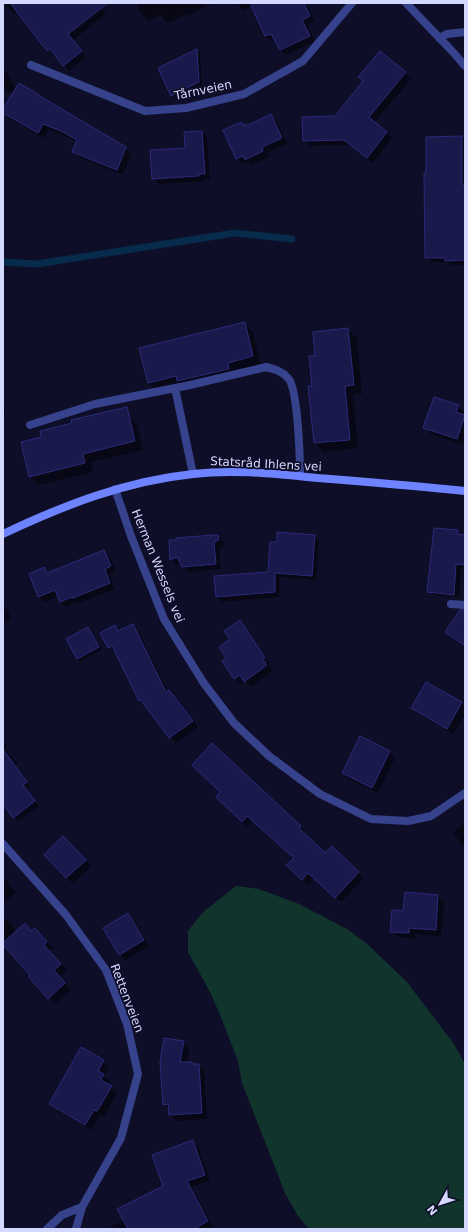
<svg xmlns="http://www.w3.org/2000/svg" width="468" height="1232" font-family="'DejaVu Sans',sans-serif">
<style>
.green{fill:#11342c}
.shadow{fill:#0007}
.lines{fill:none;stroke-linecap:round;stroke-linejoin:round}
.stream{stroke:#072b4a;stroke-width:7}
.building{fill:#1a194b;stroke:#2b2a79}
.lane{stroke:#36428b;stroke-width:8}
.street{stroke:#36428b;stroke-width:8}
.secondary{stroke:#6d83ff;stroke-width:8}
.labels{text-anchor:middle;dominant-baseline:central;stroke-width:3.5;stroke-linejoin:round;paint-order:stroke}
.street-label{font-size:12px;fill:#d6d9ff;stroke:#0e0e29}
</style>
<rect width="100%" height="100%" fill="#0e0e29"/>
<!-- green -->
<path class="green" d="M236,886l23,3 40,15 48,25 19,14 41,39 47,62 11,20v165h-156l-11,-13 -13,-23 -43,-110 -4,-22 -17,-44 -11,-25 -22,-40v-21l15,-19z"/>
<!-- shadow -->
<path class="shadow" d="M4,3h93l9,11 -33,26 13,17 -17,14 -14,-17 -1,1 -6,-5 -31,-39 -3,3z
M136,3h77l-26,13 -2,-1 -17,8 -8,-8 -11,6 -9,-9z
M237,3h69l9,19 -8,3 8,16 -29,14 -6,-5 -4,-10 -5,1 -5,-5 -14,-30 -9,4z
M197,51l3,2 2,32 -28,13 -2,-3z
M380,52l31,27 -37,44 18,15 -19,25 -23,-18 -40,1 -6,-5 32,-24 28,-35 -5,-5z
M3,67l13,22 110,59 5,5 -8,22 -44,-18 -6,-6 4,-9 -9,-5 -19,-8 -5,9 -36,-20 -5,-5v-2l10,-17 -10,-5z
M271,116l6,6 10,22 -20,9 2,4 -17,8 -4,-3 -5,2 -6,-6 6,-32 3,1z
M202,132l5,6 3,41 -6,1 1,1 -46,3 -6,-6 33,-29z
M461,137l4,4v124h-14l-3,-3h-16l-6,-5z
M244,323l9,9 8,33 -104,26 -8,-9z
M348,330l9,8 5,56h-9l5,54 -34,4 -9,-9 -2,-57 4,-29z
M3,393l2,22h-2z
M458,406l6,6 -1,3 2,1v22l-2,7 -32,-11 -6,-6z
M128,416l9,9 6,25 -52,12 2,10 -54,13 -9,-9z
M457,531l5,5h3v33l-4,-1 -2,29 -25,-2 -5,-5z
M217,536l7,6 1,4 -6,2 2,21 -32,3 -7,-9 -5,2 -6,-6z
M315,536l4,5 -3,39 -36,-3 -1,20 -57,5 -5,-5 -1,-20 53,-4 9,-30z
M104,551l6,6 6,15 -7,2 6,15 -36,14 -1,-1 -12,5 -6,-6 -1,-5 -14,6 -6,-5 -9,-22 14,-6 5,5z
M3,603l9,16 -9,5z
M239,622l6,6 25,37 -1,1 3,5 -21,16 -6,-6 -4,3 -6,-6 -7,-20 3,-18z
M133,625l5,6 30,61 1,-1 6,6 23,30 -22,16 -30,-37 -6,-6 -23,-48 -3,1 -5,-6 6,-21 5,5z
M465,626v20l-1,1 -16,-12z
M88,628l13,22 -21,12 -13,-22z
M427,683l35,20 3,4v7l-12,20 -34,-20 -6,-6z
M3,741l4,5 -2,2 12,16 -2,1 15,22 -4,2 13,17 -21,15 -15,-19z
M389,752l6,6 -17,35 -29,-14 -6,-6z
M217,797l83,30 5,5 -1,2 21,20 7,-7 32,31 -23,24 -27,-25 -6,8 -21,-20 8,-7 -42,-38 -5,7z
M465,823v26l-12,-17z
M63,838l28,28 -18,18 -28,-29z
M3,877l13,15 -13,12z
M406,893l32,3 6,6 -3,34 -26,-2v5l-18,-2 -6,-6 13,-19z
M128,915l6,6 15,25 -23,14 -6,-6z
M3,916l14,16 8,-7 7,7 9,3 12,14 -4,2 18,19 -8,7 12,13 -16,14 -52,-60z
M183,1042l6,6 -2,15 11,2 6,5 3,49 -31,2 -6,-6v-5l-6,-6z
M81,1049l22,12 6,6 -5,9 6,5 -2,4 9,8 -13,24 -4,-2 -8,15 -35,-20 -7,-6z
M192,1141l6,6 12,33 -18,7 21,40 -3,2h-104l18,-9 40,-34z"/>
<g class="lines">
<!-- stream -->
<path class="stream" d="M3,262l34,2 198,-31 57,6"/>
</g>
<!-- building -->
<path class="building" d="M10,3h98l-40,31 14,17 -19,15 -13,-17 -3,2z
M250,3h54l6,13 -8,4 8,16 -30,14 -9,-16 -6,2z
M197,49l2,33 -28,14 -13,-28z
M380,51l26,21 -37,45 18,15 -20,26 -23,-18 -41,1 -1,-24 33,-1 28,-35 -5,-4z
M19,83l19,11v1l88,52 -9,23 -45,-18 5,-12 -16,-9 -18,-7 -5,9 -35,-20v-4z
M271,114l11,24 -20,9 1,4 -18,9 -2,-4 -7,3 -13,-29 18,-8 2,3 2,-1 1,2z
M202,131l3,43h-6v2l-47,3 -2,-29 35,-2 -1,-16z
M462,136v49h3v75l-20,1v-3h-20l-1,-85h2v-36z
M245,322l8,34 -25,7 1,6 -52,12 -1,-5 -28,7 -9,-35z
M348,328l6,57 -9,1 5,54 -36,3 -6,-57h4l-3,-30h6l-2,-24z
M434,397l25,8 -3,7 9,3 -8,24 -34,-11z
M127,407l8,34 -52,13 2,9 -56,14 -8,-35 20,-5 -1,-6 32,-8 -1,-3z
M434,528l24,2 -1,4 8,1v30l-9,-1 -2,31 -27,-3z
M277,532l38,3 -3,41 -37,-3v19l-59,5 -2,-21 54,-4 2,-30h7z
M213,535h5l1,5 -5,2 2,22 -34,3 -5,-10 -7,3 -1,-20h7v-2z
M104,550l7,16 -6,3 5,14 -37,15 -1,-1 -12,5 -5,-12 -17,7 -9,-23 15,-7 3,6z
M460,610h5v36l-20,-14z
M240,620l25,38 -2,1 4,6 -23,17 -4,-7 -6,4 -12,-18 4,-3 -7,-11 11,-8 -6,-8z
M133,624l33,68 3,-2 24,31 -24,17 -28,-38 -2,1 -27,-55 -4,2 -8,-15 15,-8 3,6z
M88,627l11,20 -22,12 -11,-20z
M426,682l36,20 -15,27 -36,-21z
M360,736l30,15 -18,37 -30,-15z
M212,743l89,83 -2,2 26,25 7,-7 27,26 -24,26 -27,-25 -6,7 -16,-15 8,-7 -47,-42 -5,6 -26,-25 4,-5 -28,-27z
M3,749l24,33 -4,3 12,16 -22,17 -10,-14z
M63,836l23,24 -20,18 -22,-23z
M405,892l33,3 -2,35 -27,-2v5l-19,-1 2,-22 11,1z
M128,913l16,27 -25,15 -16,-27z
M25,923l6,8 4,-3 12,14 -3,3 17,19 -7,6 11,13 -17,16 -20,-23 2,-1 -27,-30v-2z
M164,1038l20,3 -4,21h12v2h7l3,49 -33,2 -1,-11 -5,1 -3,-43z
M81,1047l23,13 -6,11 6,3 -3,6 11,6 -15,25 -3,-1 -9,15 -36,-21z
M193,1140l12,35 -18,6 21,40 -14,8h-66l-11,-20 46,-23 -11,-31z"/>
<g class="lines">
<!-- lane -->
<path class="lane" d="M175,388l18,86
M30,425l65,-21 95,-19 76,-18c8,2 16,4 22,11 10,10 12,81 12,98
M451,604l14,1"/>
<!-- street -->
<path class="street" d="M406,3l46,48 13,15
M439,38l8,-4 18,-2
M31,65l114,46 41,-3 58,-14 59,-33 49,-58
M115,489l16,47 33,83 39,63 31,41 35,33 51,38 51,25 37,2 23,-5 34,-23
M3,844l63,71 40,55 21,54 11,50 -17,64 -39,69 -6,22
M47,1229l15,-14 20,-8"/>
<!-- secondary -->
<path class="secondary" d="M3,534c61,-29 123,-53 190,-60 41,-5 83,0 124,4 49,4 99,8 148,13"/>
</g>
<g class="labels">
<!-- street labels -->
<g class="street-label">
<text transform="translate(203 90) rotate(-12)">Tårnveien</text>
<text transform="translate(266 464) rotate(3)">Statsråd Ihlens vei</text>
<text transform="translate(158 566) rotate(68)">Herman Wessels vei</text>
<text transform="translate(127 998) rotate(69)">Rettenveien</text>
</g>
</g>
<!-- border -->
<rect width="468" height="1232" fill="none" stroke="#d6d9ff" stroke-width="8"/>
<!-- north arrow -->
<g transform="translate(440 1204) rotate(231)" stroke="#0e0e29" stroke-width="3" paint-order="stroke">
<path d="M0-3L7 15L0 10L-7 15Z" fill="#d6d9ff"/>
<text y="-6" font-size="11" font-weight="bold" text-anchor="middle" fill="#d6d9ff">N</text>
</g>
</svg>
